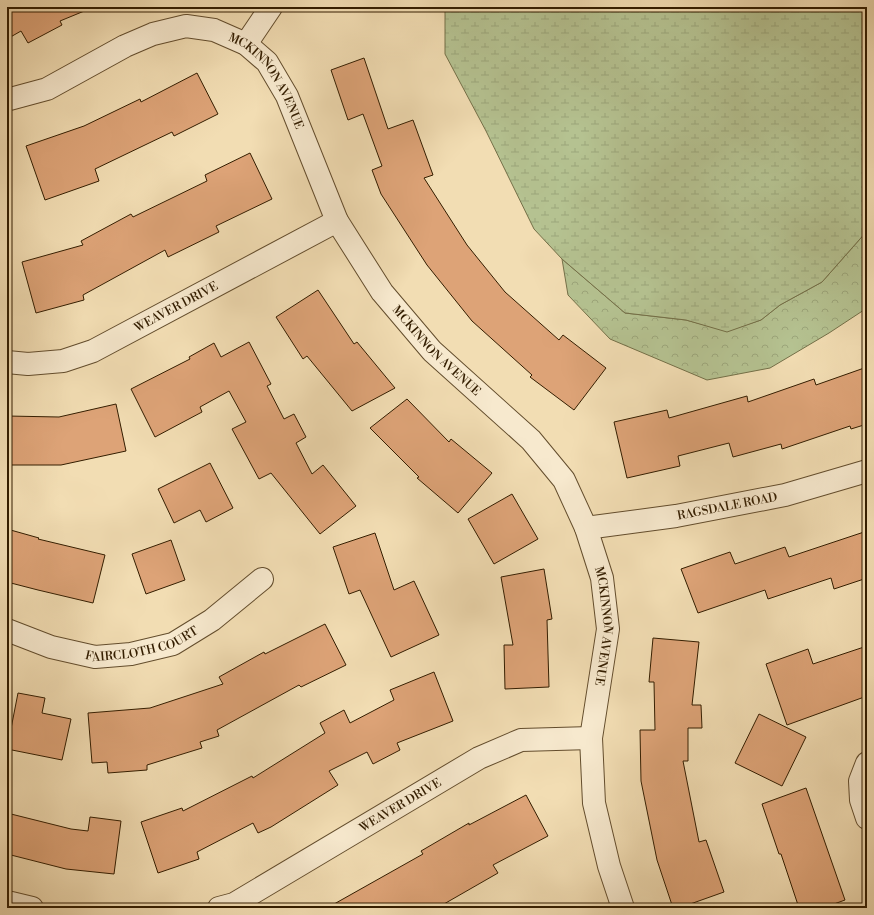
<svg xmlns="http://www.w3.org/2000/svg" width="874" height="915" font-family="'Libre Bodoni',serif">
<style>
.forest{fill:url(#forest-crowns);stroke:#747048}
.wetland{fill:url(#wetland-marsh);stroke:#747048}
.building{fill:#dda377;stroke:#331d00}
.lines{fill:none;stroke-linecap:round;stroke-linejoin:round}
.minor-casing{stroke:#634d2d;stroke-width:24}
.minor{stroke:#f7e9ce;stroke-width:22}
.labels{text-anchor:middle;dominant-baseline:central;stroke-width:3.5;stroke-linejoin:round;paint-order:stroke}
.street-label{font-size:12px;fill:#331d00;stroke:#f7e9ce}
</style>
<defs>
<pattern id="forest-crowns" width="20" height="18" patternUnits="userSpaceOnUse"><rect width="20" height="18" fill="#b5c291"/><path d="M2 6a3 3 0 1 1 6 0M12 15a3 3 0 1 1 6 0" fill="none" stroke="#9ca67b"/></pattern>
<pattern id="wetland-marsh" width="20" height="14" patternUnits="userSpaceOnUse"><rect width="20" height="14" fill="#b5c291"/><path d="M1 5h8M5 5V1M11 12h8M15 12V8" fill="none" stroke="#9ca67b"/></pattern>
</defs>
<rect width="100%" height="100%" fill="#f2ddb3"/>
<filter id="stains"><feTurbulence type="fractalNoise" baseFrequency=".005" numOctaves="4"/><feColorMatrix values="0 0 0 0 .2 0 0 0 0 .09 0 0 0 0 .02 0 0 0 .5 -.17"/></filter>
<radialGradient id="worn" r=".72"><stop offset=".6" stop-color="#630" stop-opacity="0"/><stop offset="1" stop-color="#630" stop-opacity=".3"/></radialGradient>
<!-- forest -->
<path class="forest" d="M867,231v77l-38,25 -59,35 -63,12 -97,-41 -42,-44 -6,-36 63,54 61,7 41,11 34,-11 19,-15 42,-23z"/>
<!-- wetland -->
<path class="wetland" d="M445,7h422v224l-45,51 -42,23 -19,15 -34,12 -41,-12 -61,-7 -63,-54 -28,-30 -48,-98 -41,-77z"/>
<!-- building -->
<path class="building" d="M7,7h87l-34,14 2,4 -34,18 -7,-12 -14,8z
M364,58l24,71 25,-9 20,55 -9,3 43,67 38,47 54,48 4,-5 43,33 -32,42 -44,-33 2,-2 -60,-54 -45,-56 -46,-71 -9,-24 10,-4 -19,-52 -15,6 -17,-50z
M197,73l21,41 -44,22 -2,-4 -77,37 4,12 -54,19 -19,-54 58,-20 56,-27 1,3z
M250,153l22,46 -56,27 3,6 -51,25 -3,-7 -82,45 1,5 -48,13 -14,-51 61,-17 -2,-4 50,-27 2,3 74,-36 -2,-6z
M318,290l36,54 3,-2 38,46 -43,23 -45,-55 -4,3 -27,-42z
M249,342l22,42 -4,2 17,33 10,-5 12,23 -10,6 16,31 11,-9 33,41 -36,28 -49,-61 -12,6 -27,-50 14,-7 -17,-31 -29,16 2,5 -47,25 -24,-48 59,-30 -1,-2 25,-14 7,14z
M867,367v57l-16,5 -1,-3 -68,23 -1,-5 -48,13 -4,-14 -51,13 2,10 -53,12 -13,-56 53,-12 2,8 78,-22 1,6 66,-23 2,6z
M407,399l42,43 2,-3 41,34 -34,40 -41,-35 2,-1 -49,-49z
M116,404l10,47 -65,14h-54v-49l52,1z
M210,463l23,45 -27,14 -6,-12 -26,13 -16,-34z
M512,494l26,45 -44,25 -26,-45z
M7,529l32,9 -1,1 67,16 -12,48 -55,-13 -31,-8z
M867,531v47l-33,11 -3,-11 -63,21 -3,-9 -67,23 -17,-44 49,-17 5,12 50,-17 4,10z
M375,533l19,57 20,-9 25,54 -48,22 -31,-67 -11,4 -16,-47z
M171,540l14,40 -39,14 -14,-40z
M544,569l8,50 -5,1 2,67 -44,2 -1,-44h9l-12,-68z
M325,624l21,41 -45,22 -2,-2 -82,45 2,6 -19,6 2,6 -55,17v5l-39,3 -1,-11 -15,1 -4,-50 62,-5 73,-24 -4,-7 45,-25 1,2z
M653,638l46,4 -7,63h9l1,23h-14v33h-5l16,81 7,-2 18,52 -45,16h-6l-16,-48 -16,-79 -1,-51h15l-1,-48h-5z
M867,646v50l-80,29 -21,-61 42,-15 5,15z
M434,672l19,49 -56,22 3,7 -27,14 -6,-12 -38,19 9,14 -67,42 -13,6 -5,-10 -56,29 2,7 -41,14 -17,-51 41,-14 1,3 69,-35 1,2 72,-45 -5,-10 24,-13 6,13 44,-23 -4,-10z
M18,693l27,5 -3,15 29,6 -9,41 -55,-11z
M759,714l47,23 -24,49 -47,-23z
M806,788l39,112 -22,8h-24l-18,-54h-2l-17,-50z
M526,795l22,41 -55,29 5,8 -61,35h-110l96,-54 -2,-3 48,-28v2z
M7,813l64,16 17,2 2,-14 31,4 -7,53 -48,-5 -59,-15z"/>
<g class="lines">
<!-- minor casing -->
<g class="minor-casing">
<g id="minor">
<path d="M246,44l25,-37"/>
<path id="s1" d="M7,99h3l37,-10 78,-43 28,-12 33,-8 28,4 32,14 21,18 20,34 50,125 45,71 50,59 99,89 33,40 22,48 16,50 6,51 -17,109 3,65 15,63 14,42"/>
<path id="s2" d="M7,362l21,2 35,-3 30,-10 244,-130"/>
<path id="s3" d="M586,528l90,-12 109,-21 82,-24"/>
<path id="s4" d="M7,630l44,17 44,10 36,-3 42,-10 39,-24 50,-41"/>
<path d="M867,763l-7,18 1,19 6,18"/>
<path d="M7,902l25,6"/>
<path id="s5" d="M219,908l15,-4 245,-146 42,-18 70,-2"/>
</g>
</g>
<!-- minor -->
<use href="#minor" class="minor"/>
</g>
<g class="labels">
<!-- street labels -->
<g class="street-label">
<text stroke="none"><textPath href="#s1" startOffset="300">MCKINNON AVENUE</textPath></text>
<text stroke="none"><textPath href="#s2" startOffset="182">WEAVER DRIVE</textPath></text>
<text stroke="none"><textPath href="#s1" startOffset="624">MCKINNON AVENUE</textPath></text>
<text stroke="none"><textPath href="#s3" startOffset="143">RAGSDALE ROAD</textPath></text>
<text stroke="none"><textPath href="#s1" startOffset="960">MCKINNON AVENUE</textPath></text>
<text stroke="none"><textPath href="#s4" startOffset="141">FAIRCLOTH COURT</textPath></text>
<text stroke="none"><textPath href="#s5" startOffset="209">WEAVER DRIVE</textPath></text>
</g>
</g>
<!-- margin -->
<rect width="874" height="915" fill="none" stroke="#f2ddb3" stroke-width="24"/>
<rect x="8" y="8" width="858" height="899" fill="none" stroke="#331d00" stroke-width="2"/>
<rect x="12" y="12" width="850" height="891" fill="none" stroke="#331d00"/>
<rect width="100%" height="100%" filter="url(#stains)"/>
<rect width="100%" height="100%" fill="url(#worn)"/>
</svg>
